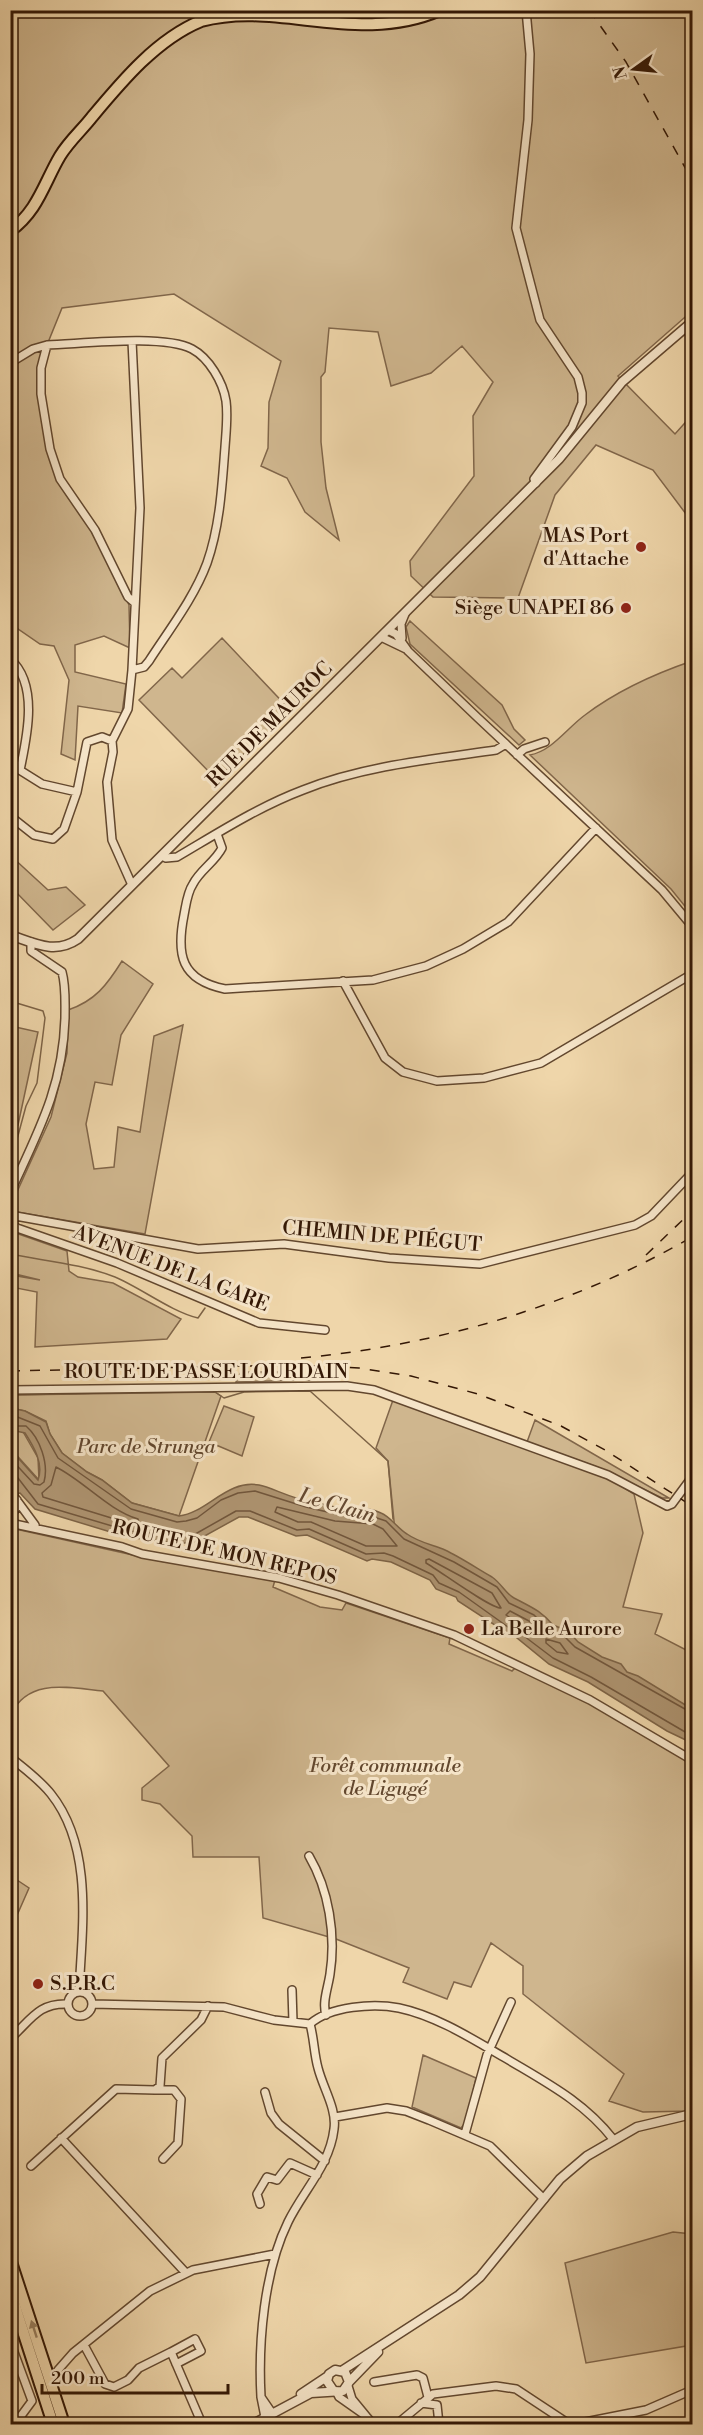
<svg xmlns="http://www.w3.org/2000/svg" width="703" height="2435" font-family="'Libre Bodoni',serif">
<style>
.green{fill:#cfb68e;stroke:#81664a;stroke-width:1.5}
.water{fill:#af9572;stroke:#7d6346;stroke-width:1.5}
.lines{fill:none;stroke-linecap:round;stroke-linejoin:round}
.shore{stroke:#71563c;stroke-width:1.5}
.stream{stroke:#7d6346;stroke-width:1.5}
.minor-casing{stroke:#62472e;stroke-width:10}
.tertiary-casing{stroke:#62472e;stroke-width:11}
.primary-casing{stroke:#331705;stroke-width:14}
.minor{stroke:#f5e4c8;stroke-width:7}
.tertiary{stroke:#f5e4c8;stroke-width:8}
.primary{stroke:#efd6aa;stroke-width:10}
.rail{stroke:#331705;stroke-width:1.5;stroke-dasharray:10 10;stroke-linecap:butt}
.oneway{fill:#9a8060}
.poi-dot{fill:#8f2418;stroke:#f5e4c8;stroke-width:2}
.labels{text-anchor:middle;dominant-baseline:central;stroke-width:6;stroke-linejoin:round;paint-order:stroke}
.poi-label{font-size:20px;fill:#331705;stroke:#f5e4c8;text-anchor:end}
.street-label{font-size:20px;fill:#331705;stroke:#f5e4c8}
.park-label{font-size:20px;font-style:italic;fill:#62472e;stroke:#f5e4c8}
.water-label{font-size:21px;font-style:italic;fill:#654931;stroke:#f5e4c8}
</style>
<rect width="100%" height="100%" fill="#efd6aa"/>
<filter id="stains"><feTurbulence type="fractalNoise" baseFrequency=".00333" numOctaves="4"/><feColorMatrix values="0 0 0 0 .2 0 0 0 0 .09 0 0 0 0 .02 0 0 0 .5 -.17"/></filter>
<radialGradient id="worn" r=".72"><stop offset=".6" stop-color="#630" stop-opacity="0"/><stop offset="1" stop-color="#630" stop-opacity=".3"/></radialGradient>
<!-- green -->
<path class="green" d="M11,11h681v300l-74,65 57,58 17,-19v107l-39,-52 -57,-25 -41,50 -37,103 -85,-1 -22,-21 -1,-15 64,-85 -1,-60 20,-34 -31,-36 -31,27 -40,13 -13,-54 -49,-4 -4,44 -4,5v65l5,46 13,52 -34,-28 -18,-34 -26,-12 7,-18 1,-46 12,-41 -107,-67 -112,14 -15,37 -6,49 19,85 35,51 34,75 1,43 -26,-12 -29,9v27l51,12 -4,29 -44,-7 -3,54 -14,-6 8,-74 -15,-34 -14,-2 -29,-20z
M410,621l92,84 12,24 11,11 -6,5 -109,-101 -4,-17z
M222,638l69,73 -75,68 -77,-79 33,-32 10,10z
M692,661v254l-21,-26 -141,-134c22,-4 37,-27 55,-40 33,-25 69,-41 107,-54z
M11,856l37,34 18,-3 19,18 -32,25 -42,-43z
M122,961l31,23 -32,51 -9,50 -17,-3 -9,42 8,45 20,-2 4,-40 22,5 14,-96 29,-11 -38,209 -134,-23v-6l40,-88 16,-64 1,-43c27,-9 39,-25 54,-49z
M11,1026l27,6 -20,93 -7,-2z
M10,1231l57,20 2,20 9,6 35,6 68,36 -14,20 -132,8 2,-55 -26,-5v-12l29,5 -29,-7z
M241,1372h59l12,8 -76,2z
M215,1392l6,4 -42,120 -47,-13 -30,-23 -15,-8 -25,-19 -12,-19 -4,-13 -21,-10 -14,-3v-13z
M393,1400l216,78 25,16 9,39 -20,74 39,7 -7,20 37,19v65l-296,-177 -8,-80 -12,-13z
M224,1406l30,11 -12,39 -33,-14z
M535,1420l134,78h-7l-65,-31 -70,-25z
M22,1430l16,28 1,22 -28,-31 -1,-16z
M11,1528l149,33 115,19 -2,7 47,20 22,3 4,-7 104,35 -1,6 63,27 5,-5 77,40 98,57v348l-49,1 -34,-11 15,-27 -101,-80v-28l-32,-23 -20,44 -17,-5 -7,17 -44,-17 6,-14 -73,-29 -73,-21 -4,-61h-66l-1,-21 -32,-32 -18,-4v-12l27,-22 -66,-75c-33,-3 -74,-14 -92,23z
M11,1876l18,12 -18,41z
M423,2055l53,23 -10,44 -5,6 -49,-21z
M673,2232l19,2v111l-106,18 -21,-100z"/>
<!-- water -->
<path class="water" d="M11,1408l14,3 21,11 4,12 12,19 25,19 15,8 30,23 47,13c28,-3 48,-37 80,-31 12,2 33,14 50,16 9,2 18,4 26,6 15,4 31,-2 46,6 10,4 16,15 26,21 11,8 26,11 38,16 15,7 33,19 47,27 9,6 14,17 22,21 19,10 27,13 39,27l15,6 10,11 24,15 19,7 6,8 11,4 54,33v34l-25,-12 -79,-49 -39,-18 -37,-30 -2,1 -52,-34 -2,-4 -20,-8 -6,-9 -39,-18 -19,-3 -5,2 -60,-26 -11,1 -48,-19h-9l-47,26h-18l-47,-6 -92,-28 -15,-16 -9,1v-4l6,-2 -6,-10 -1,-29 28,31c6,-16 -4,-33 -13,-47l-9,-2 -5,2z"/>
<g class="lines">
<!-- shore -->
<path class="shore" d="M10,1414l30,12 18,32 73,51 46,13 9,-1 11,-3 24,-18 17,-7 17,-2 51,16 30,7 35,2 15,5 18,18 50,23 43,25 12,16 25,12 15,15 15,6 11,11 117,66
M10,1426h16c14,12 23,38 18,56l-4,3 -6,-1 -24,-26
M56,1467c28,14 52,43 82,52l1,4 -8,1 -88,-27 -1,-4 9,-8z
M10,1475l8,3 20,26 91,27 61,6 46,-26h14l47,19 12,-1 57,25 18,-1 9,3 40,19 6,8 20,9 49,35 8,3 37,28 38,19 101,59
M277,1507l58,14 38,3 10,5 14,17h-31l-55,-24h-13l-23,-10z
M429,1559l63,34 9,15c-10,1 -61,-37 -75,-45v-3z
M510,1611l19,10 12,11v3l-4,1 -31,-21z
M546,1639l14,4 8,11 -11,-2 -11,-9z"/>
<!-- stream -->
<path class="stream" d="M10,1001l33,10 2,7 -8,65 -11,23 -10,37 -6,8
M10,1254c35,7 72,10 105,23 26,11 57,35 83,41l7,-10
M10,1395l192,-4 13,1 9,6 20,-6 66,-1 78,70 5,58"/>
<!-- minor casing -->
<g class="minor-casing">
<path id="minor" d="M526,10l4,44 -2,66 -12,108 24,92 38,57 4,16v10l-10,24 -38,52 2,4
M47,345l-6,23v26l9,55 10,30 35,51 33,67 7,6
M10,363l23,-14 14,-4c34,-1 116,-11 145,4 17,9 31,33 34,52 2,15 0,31 -1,46 -3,39 -5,79 -18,116 -13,35 -38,67 -58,98l-5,6 -12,3
M388,630l8,4 12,17 70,67 184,172 30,36
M381,637l25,12
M402,638l-1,-14 4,-10
M10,659c29,25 17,78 10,111
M517,755l7,-6 21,-7
M10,764l32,20 35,8 10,-50 15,-5 10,4
M10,816l24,19 19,4 11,-10 13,-37
M217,834l5,14c-7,14 -22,22 -29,36 -6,9 -7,21 -9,31 -8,40 -3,65 41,74l148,-9 53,-14 37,-17 45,-27 88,-94
M162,856l4,2 11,-1c41,-24 81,-50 126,-67 60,-24 130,-31 193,-40l10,-6
M132,885l-20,-45 -5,-58 6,-30 -1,-11 16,-32 4,-39 8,-162 -8,-167
M343,981l42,77 18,14 34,9 47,-3 57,-15 151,-89
M10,1193c28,-61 53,-106 55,-175 0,-15 1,-32 -3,-46l-31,-21v-9
M10,1215l188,34 86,-5 105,14 91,6 155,-39 16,-9 41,-43
M10,1222l7,6 100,35 142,60 66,7
M10,1390l337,-4 27,4 234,85 59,31 5,-2 20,-27
M10,1491l25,34
M10,1517l7,-10v-7
M10,1523l112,24 20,7 137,24 59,17 116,40 136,65 102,60
M10,1757c15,12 30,23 41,37 43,54 31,135 28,198
M309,1856c20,34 27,79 21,118 -2,14 -8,28 -4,41
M292,1990l1,32
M68 2004a12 12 0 1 1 24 0a12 12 0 1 1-24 0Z
M92,2004l132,3 50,13 36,4
M310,2024c20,-18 64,-21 89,-16 38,8 75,32 108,51 40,24 77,43 106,80
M10,2034l3,2c19,-18 27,-33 54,-32
M155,2090h19l7,9 -3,44 -15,16
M265,2092l6,21 8,11 46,37
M335,2117l52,-9 19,3 23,9 61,26 54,53
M465,2134l22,-79 24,-53
M61,2138l124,134
M31,2166l85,-77 39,1 5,-4 2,-28 39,-38 7,-14
M260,2204l-3,-10 10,-17 10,3 13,-17 27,12
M11,2344l21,57 -17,23
M84,2345l21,39 9,3 14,-7 11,-12 32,-16 31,72
M171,2352l24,-13 6,12 -25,13
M58,2370l15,-17 77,-62 43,-21 82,-16
M374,2382l43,-7 6,3 5,19
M336,2391l3,6 27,19 -14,-17 -4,-13
M261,2397c-3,-54 3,-126 27,-175 15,-31 42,-57 46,-93 3,-20 -11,-41 -16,-61 -4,-14 -4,-30 -8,-44
M421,2403l16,2 2,19
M366,2416l7,8
M265,2417l-4,-20 11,16
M397,2424l36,-30 63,-8 20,3 53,35
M575,2424l71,-14 46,-20"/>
</g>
<!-- tertiary casing -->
<g class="tertiary-casing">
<path id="tertiary" d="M10,935c24,8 45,20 68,4l481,-480 63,-77 70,-60
M343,2370l116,-75 21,-18 80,-98 27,-23 50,-29 55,-13
M349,2382l29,-30
M301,2394l27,-18
M253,2424l58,-31 32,-2 6,-9 -4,-10 -10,-2 -6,4 -2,7 6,9"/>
</g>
<!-- primary casing -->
<g class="primary-casing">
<path id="primary" d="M10,231c28,-20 34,-48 50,-75 9,-15 22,-26 32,-39 30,-36 65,-78 109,-96 77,-21 156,25 239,-11
M10,2259l54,165
M10,2291l43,133"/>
</g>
<!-- minor -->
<use href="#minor" class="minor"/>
<!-- tertiary -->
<use href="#tertiary" class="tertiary"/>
<!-- primary -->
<use href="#primary" class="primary"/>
<!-- rail -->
<path class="rail" d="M589,10l37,52 66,118
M646,1255l46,-44
M301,1358c138,-13 271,-52 391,-121
M10,1371l283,-6 66,3 52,8 67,18 83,32 44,24 87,56"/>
</g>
<!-- one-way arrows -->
<defs><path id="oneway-solid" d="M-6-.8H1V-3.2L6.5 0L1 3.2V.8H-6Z" transform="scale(1.5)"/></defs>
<use class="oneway" href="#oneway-solid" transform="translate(34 2329) rotate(-108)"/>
<!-- markers -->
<g class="poi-dot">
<circle cx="641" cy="547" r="6"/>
<circle cx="626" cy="608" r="6"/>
<circle cx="469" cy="1629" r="6"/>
<circle cx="38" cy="1984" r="6"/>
</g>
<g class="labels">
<!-- poi labels -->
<g class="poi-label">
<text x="629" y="536">MAS Port<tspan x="629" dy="23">d'Attache</tspan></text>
<text x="614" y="608">Siège UNAPEI 86</text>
<text x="481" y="1629" text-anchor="start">La Belle Aurore</text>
<text x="50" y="1984" text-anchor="start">S.P.R.C</text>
</g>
<!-- street labels -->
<g class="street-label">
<text transform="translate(270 725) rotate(-45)">RUE DE MAUROC</text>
<text transform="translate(382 1237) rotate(5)">CHEMIN DE PIÉGUT</text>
<text transform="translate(171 1269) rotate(21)">AVENUE DE LA GARE</text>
<text x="206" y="1372">ROUTE DE PASSE LOURDAIN</text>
<text transform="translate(224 1553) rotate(13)">ROUTE DE MON REPOS</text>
</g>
<!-- park labels -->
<g class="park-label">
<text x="146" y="1447">Parc de Strunga</text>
<text x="385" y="1766">Forêt communale<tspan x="385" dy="23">de Ligugé</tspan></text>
</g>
<!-- water labels -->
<g class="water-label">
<text transform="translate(337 1506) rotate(16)">Le Clain</text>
</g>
</g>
<!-- margin -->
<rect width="703" height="2435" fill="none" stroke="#efd6aa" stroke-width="36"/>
<rect x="12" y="12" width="679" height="2411" fill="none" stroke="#331705" stroke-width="3"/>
<rect x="18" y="18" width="667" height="2399" fill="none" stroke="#331705" stroke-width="1.5"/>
<!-- north arrow -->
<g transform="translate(634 69) rotate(255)" stroke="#f5e4c8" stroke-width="4.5" paint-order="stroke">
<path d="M0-4.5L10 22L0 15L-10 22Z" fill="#331705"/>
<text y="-9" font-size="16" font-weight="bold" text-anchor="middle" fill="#331705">N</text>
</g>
<!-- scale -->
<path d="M42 2384v9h186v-9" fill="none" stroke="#331705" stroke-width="3"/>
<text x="51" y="2384" font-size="18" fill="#331705" stroke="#f5e4c8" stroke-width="4.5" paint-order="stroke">200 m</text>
<rect width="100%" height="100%" filter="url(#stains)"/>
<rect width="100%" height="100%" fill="url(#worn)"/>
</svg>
